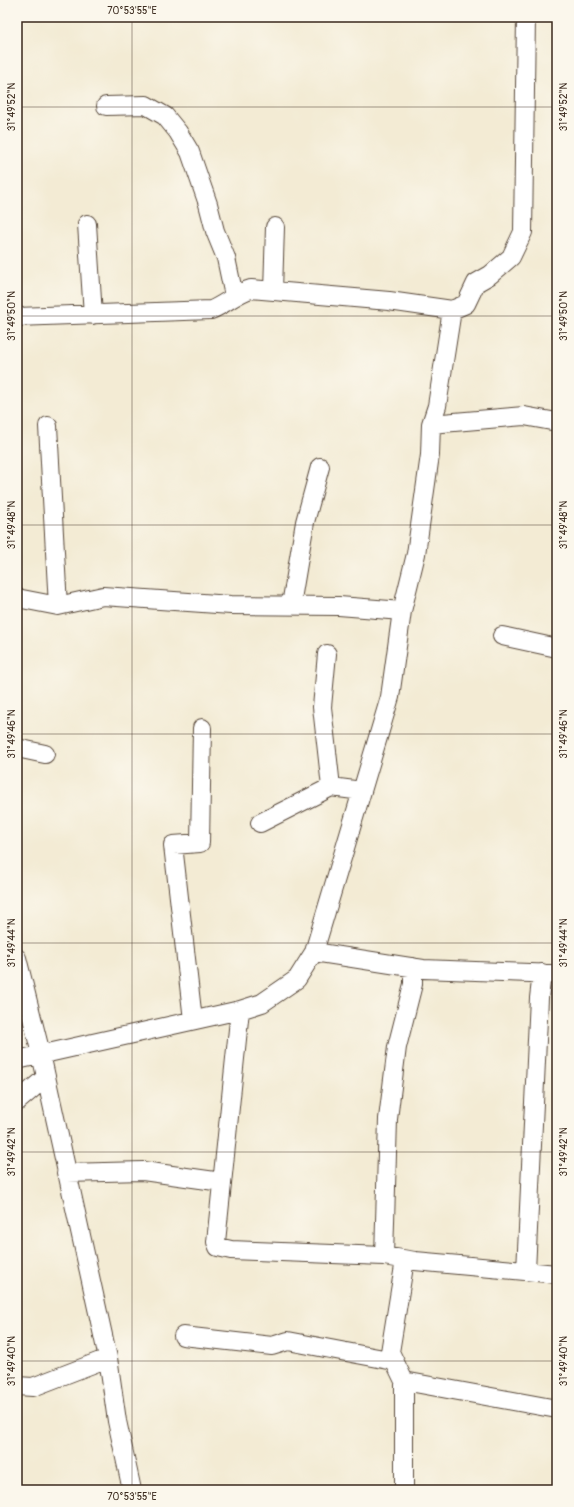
<svg xmlns="http://www.w3.org/2000/svg" width="574" height="1507" font-family="Pangolin,sans-serif">
<style>
.lines{fill:none;stroke-linecap:round;stroke-linejoin:round}
.street-casing{stroke:#574739;stroke-width:20}
.street{stroke:#fff;stroke-width:18}
.ticks{fill:none;stroke:#3b2a1e;stroke-width:1;stroke-opacity:0.45}
.neatline{fill:none;stroke:#3b2a1e;stroke-width:1.5}
.ticks-label{font-size:10px;text-anchor:middle;fill:#3b2a1e}
</style>
<rect width="100%" height="100%" fill="#fbf7ec"/>
<filter id="ink" filterUnits="userSpaceOnUse"><feTurbulence type="fractalNoise" baseFrequency=".025" numOctaves="2"/><feDisplacementMap in="SourceGraphic" scale="8" xChannelSelector="R" yChannelSelector="G"/><feConvolveMatrix kernelMatrix="1 2 1 2 8 2 1 2 1" color-interpolation-filters="sRGB"/></filter>
<filter id="wash" filterUnits="userSpaceOnUse"><feTurbulence type="fractalNoise" baseFrequency=".012" numOctaves="4" result="noise"/><feDisplacementMap in="SourceGraphic" scale="16" xChannelSelector="R" yChannelSelector="G"/><feGaussianBlur stdDeviation="0.9" result="paint"/><feColorMatrix in="noise" values="0 0 0 0 0 0 0 0 0 0 0 0 0 0 0 0 0 1.4 0 .05"/><feComposite in="paint" operator="in"/></filter>
<g filter="url(#wash)">
<rect width="100%" height="100%" fill="#f3ebd4"/>
</g>
<g filter="url(#ink)">
<g class="lines">
<!-- street casing -->
<g class="street-casing">
<path id="street" d="M106,106l40,-1 19,11 13,16 12,20 18,52 7,27 11,27 8,38
M87,224l6,91
M273,291l2,-64
M17,317l194,-7c15,-6 25,-17 40,-21l138,12 63,9
M431,424l93,-8 33,6
M48,426l10,180
M17,598l41,8 45,-10 128,9 108,1 63,5
M291,605l14,-83 15,-55
M502,636l55,12
M17,748l28,6
M331,787l31,4
M260,823l71,-36 -9,-80 5,-53
M314,952l109,17 134,5
M17,958l24,96 67,304 9,63 15,69
M240,1010l-24,232 2,5 13,3 153,6 31,5 142,13
M193,1020l-20,-175 27,-2 2,-115
M17,1060l223,-50 22,-7 35,-24 17,-27 76,-255 12,-86 14,-57 14,-99 1,-31 6,-18 15,-96 14,-6 10,-21 14,-8 21,-18 12,-25 3,-215
M17,1102l28,-24
M66,1173l77,-2 79,11
M384,1256l4,-137 9,-72 16,-63v-17
M526,1271l13,-273 3,-25
M183,1336l89,10 16,-5 106,20
M404,1381l153,28
M17,1386l16,1 75,-29
M404,1490v-109l-14,-29 15,-92"/>
</g>
<!-- street -->
<use href="#street" class="street"/>
</g>
</g>
<!-- ticks -->
<path class="ticks" d="M132,17v1473M17,107h540M17,316h540M17,525h540M17,734h540M17,943h540M17,1152h540M17,1361h540"/>
<!-- margin -->
<rect width="574" height="1507" fill="none" stroke="#fbf7ec" stroke-width="44"/>
<rect x="22" y="22" width="530" height="1463" class="neatline"/>
<g class="ticks-label">
<text x="132" y="14">70°53'55"E</text>
<text transform="translate(11 107) rotate(-90)" y="4">31°49'52"N</text>
<text transform="translate(563 107) rotate(-90)" y="4">31°49'52"N</text>
<text transform="translate(11 316) rotate(-90)" y="4">31°49'50"N</text>
<text transform="translate(563 316) rotate(-90)" y="4">31°49'50"N</text>
<text transform="translate(11 525) rotate(-90)" y="4">31°49'48"N</text>
<text transform="translate(563 525) rotate(-90)" y="4">31°49'48"N</text>
<text transform="translate(11 734) rotate(-90)" y="4">31°49'46"N</text>
<text transform="translate(563 734) rotate(-90)" y="4">31°49'46"N</text>
<text transform="translate(11 943) rotate(-90)" y="4">31°49'44"N</text>
<text transform="translate(563 943) rotate(-90)" y="4">31°49'44"N</text>
<text transform="translate(11 1152) rotate(-90)" y="4">31°49'42"N</text>
<text transform="translate(563 1152) rotate(-90)" y="4">31°49'42"N</text>
<text transform="translate(11 1361) rotate(-90)" y="4">31°49'40"N</text>
<text transform="translate(563 1361) rotate(-90)" y="4">31°49'40"N</text>
<text x="132" y="1500">70°53'55"E</text>
</g>
</svg>
